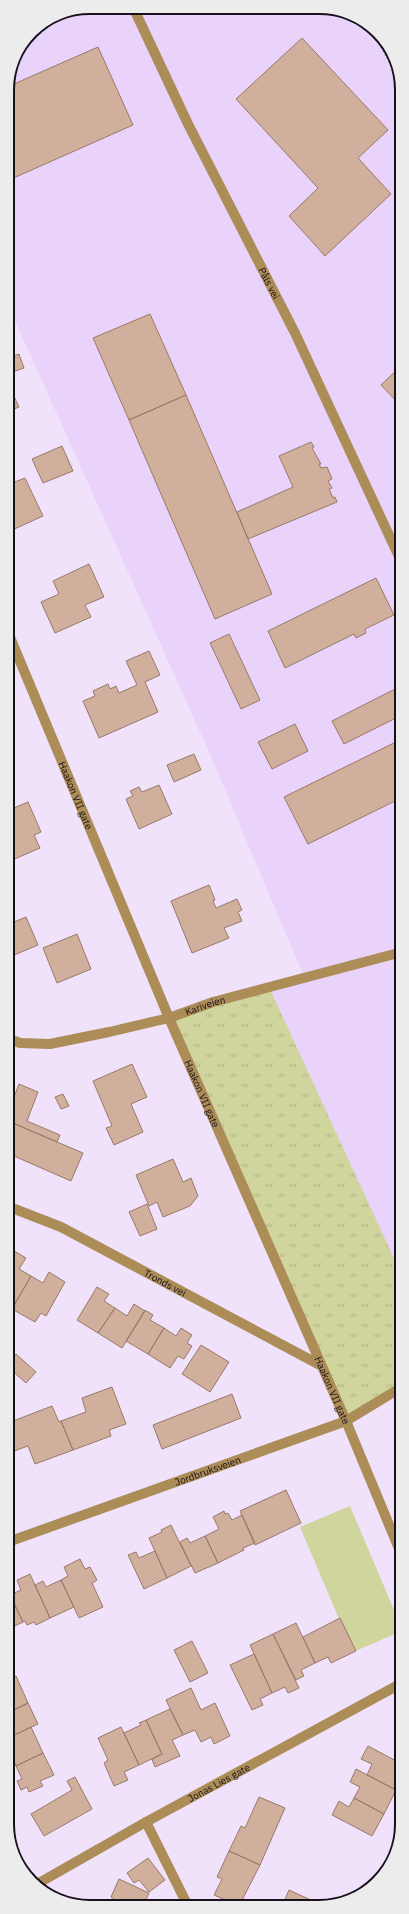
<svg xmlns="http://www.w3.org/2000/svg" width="409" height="1914" font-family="'IBM Plex Sans',sans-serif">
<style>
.built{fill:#ead3fa}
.grass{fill:url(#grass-tufts)}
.park{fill:#d0d49d}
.building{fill:#d1af9d;stroke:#997968}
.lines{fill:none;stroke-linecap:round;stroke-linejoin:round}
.path{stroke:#877c8f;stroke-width:2.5;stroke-dasharray:2 2;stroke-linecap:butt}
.street{stroke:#ac8c57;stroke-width:10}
.labels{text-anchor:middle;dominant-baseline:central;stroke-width:4;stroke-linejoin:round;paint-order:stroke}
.street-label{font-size:10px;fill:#18111c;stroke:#fff}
.rim{fill:none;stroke:#18111c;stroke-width:2}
</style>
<defs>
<pattern id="grass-tufts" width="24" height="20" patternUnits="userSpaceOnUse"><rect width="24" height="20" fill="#d0d49d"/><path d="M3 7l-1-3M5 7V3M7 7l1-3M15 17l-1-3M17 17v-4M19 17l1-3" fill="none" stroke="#b2b587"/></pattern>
</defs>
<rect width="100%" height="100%" fill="#f1e2fb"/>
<!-- built -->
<path class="built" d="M90,7l250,3 42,26 19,44 1,1307 -233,-369 135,-41 -95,-225 -202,-449v-218l6,-27 19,-27 27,-18z"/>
<!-- grass -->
<path class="grass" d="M269,987l133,289v111l-56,34 -177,-403z"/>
<!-- park -->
<path class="park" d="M350,1506l52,123v2l-49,21 -53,-125z"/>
<!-- building -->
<path class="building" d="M302,38l86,92 -30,28 33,36 -66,62 -36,-40 29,-28 -82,-89z
M98,47l35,78 -124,55 -2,-4v-89z
M150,314l36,81 -57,25 -36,-82z
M19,354l5,14 -17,6v-16z
M401,366v40l-20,-21z
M7,381l12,26 -12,5z
M186,395l86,199 -57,25 -86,-199z
M311,442l3,5 -2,1 9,16h-2l2,4 6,-1 5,12 -4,2 4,7 -3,1 4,9 2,-1 2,5 -89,37 -11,-27 56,-25 -14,-31z
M62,446l11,25 -30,12 -11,-24z
M25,478l18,38 -33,15 -3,-7v-39z
M89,564l15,33 -19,8 6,12 -36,16 -14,-31 18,-8 -6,-13z
M376,578l18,37 -29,14 1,4 -10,5 -2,-4 -69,34 -17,-37z
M229,634l31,66 -19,9 -31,-66z
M149,651l11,24 -15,7 13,30 -59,26 -16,-37 12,-5 -2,-5 15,-7 2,5 6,-3 3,7 18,-8 -11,-24z
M401,686l1,29 -58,29 -12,-23z
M295,724l13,27 -36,18 -14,-27z
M402,739v74l-7,-12 -87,43 -24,-47z
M194,754l7,16 -27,12 -7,-17z
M159,785l13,29 -33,15 -13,-30 7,-3 -3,-5 9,-4 3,5z
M28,802l13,30 -7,3 6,13 -30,13 -3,-6v-44z
M209,885l6,15 -2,1 3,7 21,-9 5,11 -4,2 4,9 -18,7 5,10 -37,15 -21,-52z
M26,917l12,28 -31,13v-33z
M77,934l14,35 -34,14 -14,-35z
M132,1064l15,33 -16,7 12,28 -29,13 -8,-17 6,-2 -19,-45z
M19,1084l19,8 -11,29 33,14 -3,7 -49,-21 -1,2v-8z
M63,1094l6,12 -8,3 -6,-12z
M8,1121l75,32 -12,28 -64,-28z
M173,1159l10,23 8,-4 7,18 -8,10 -27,11 -6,-15 -8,4 -13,-31z
M147,1204l10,25 -17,7 -11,-24z
M14,1251l12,7 -7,11 12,7 -19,33 -4,-3v-43z
M49,1272l16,10 -19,34 -5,-3 -6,9 -23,-13 19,-33 12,7z
M97,1287l12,7 -5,7 11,7 -17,25 -21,-13z
M134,1304l11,7 -23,37 -24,-15 17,-25 12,8z
M145,1310l8,5 -3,5 14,8 -16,26 -22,-13z
M164,1328l12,8 5,-8 11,7 -5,8 5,3 -8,13 -6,-3 -8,12 -22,-14z
M201,1345l28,17 -19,30 -28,-18z
M16,1354l20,18 -10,11 -18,-16v-3z
M112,1387l14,37 -17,6 2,6 -38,14 -12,-29 25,-9 -4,-14z
M232,1394l9,24 -79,31 -9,-24z
M52,1406l7,16 2,-1 12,29 -38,14 -7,-18 -14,5 -6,-16v-12z
M286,1490l15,33 -46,22 -15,-34z
M224,1511l1,3 3,-1 4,7 10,-5 13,28 -12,5 1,2 -26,13 -13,-27 14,-7 -6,-12z
M171,1525l20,41 -24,12 -18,-40 13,-6 -1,-2z
M205,1536l13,27 -23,10 -15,-31 7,-4 3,5z
M155,1551l12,27 -23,11 -16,-34 8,-3 3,6z
M80,1559l5,10 5,-2 7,13 -5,3 11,24 -24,11 -18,-38 7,-4 -4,-9z
M30,1574l20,44 -14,7 -2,-3 -7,3 -2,-4 -2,1 -13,-27 11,-5 -4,-10z
M61,1580l13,27 -24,11 -15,-33 8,-4 3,6z
M10,1595l13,27 -15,7v-33z
M340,1618l16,33 -25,12 -3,-6 -13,6 -12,-26z
M296,1623l19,40 -14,7 3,6 -8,4 -23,-46z
M273,1634l26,54 -11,5 -3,-6 -13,6 -22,-48z
M192,1641l16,32 -18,9 -16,-32z
M254,1654l18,39 -12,6 3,6 -11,5 -22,-45z
M16,1676l12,27 -20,10v-33z
M191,1688l10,22 14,-7 15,33 -16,8 -3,-7 -10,5 -6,-12 -12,5 -17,-35z
M28,1703l10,21 -30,14v-25z
M170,1709l13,26 -11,5 8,16 -25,11 -3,-8 10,-5 -16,-34z
M146,1720l16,34 -23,11 -15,-32 17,-8 -2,-2z
M31,1727l12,26 -27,13 -6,-14h-2v-14z
M121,1727l18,38 -15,7 4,8 -14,6 -10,-23 4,-3 -10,-22z
M402,1745v19l-8,-4z
M368,1746l34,18v16l-6,10 -29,-15 5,-11 -11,-5z
M43,1753l11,22 -14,6 3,5 -14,6 -2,-5 -6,3 -4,-9 5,-2 -6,-13z
M356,1769l40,21 -12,24 -30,-16 6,-11 -10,-5z
M75,1777l17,32 -48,27 -13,-22 41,-24 -5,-9z
M259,1797l26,11 -25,57 -31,-14 12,-25 4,2z
M354,1798l30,16 -12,22 -40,-21 7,-14 10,6z
M8,1832l11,18 -3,2 -8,-18z
M229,1851l31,14 -21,41 -25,-11 8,-16 -5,-2z
M148,1858l17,22 -16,12 -10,-12 -5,3 -7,-10z
M119,1879l30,14 -6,13 -32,-1 3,-6 -3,-2z
M289,1890l35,16h-42z"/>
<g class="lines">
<!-- path -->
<path class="path" d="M372,29l29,53"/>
<!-- street -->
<g class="street">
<path id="s1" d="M133,7l55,117 107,209 106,228"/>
<path id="s2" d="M7,630l162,388 177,403 56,135"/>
<path id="s3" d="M7,1038l13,5 30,1 59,-12 60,-14 44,-16 189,-50"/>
<path id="s4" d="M7,1206l54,21 259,138"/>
<path id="s5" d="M8,1542l338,-121 56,-34"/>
<path d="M146,1822l42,84"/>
<path id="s6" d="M37,1884l109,-62 256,-139"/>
</g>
</g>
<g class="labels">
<!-- street labels -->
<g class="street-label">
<text stroke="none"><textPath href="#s1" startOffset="308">Påls vei</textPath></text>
<text stroke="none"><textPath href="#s2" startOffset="179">Haakon VII gate</textPath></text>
<text stroke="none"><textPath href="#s3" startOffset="204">Kariveien</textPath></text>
<text stroke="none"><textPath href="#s2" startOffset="503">Haakon VII gate</textPath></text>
<text stroke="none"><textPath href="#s4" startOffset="176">Tronds vei</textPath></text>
<text stroke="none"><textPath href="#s2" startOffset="827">Haakon VII gate</textPath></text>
<text stroke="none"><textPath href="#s5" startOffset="212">Jordbruksveien</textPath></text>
<text stroke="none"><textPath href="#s6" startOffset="208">Jonas Lies gate</textPath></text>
</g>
</g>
<!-- crop -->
<path d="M0 0H409V1914H0ZM90 14H319A76 76 0 0 1 395 90V1824A76 76 0 0 1 319 1900H90A76 76 0 0 1 14 1824V90A76 76 0 0 1 90 14Z" fill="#edeced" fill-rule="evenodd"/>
<path class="rim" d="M90 14H319A76 76 0 0 1 395 90V1824A76 76 0 0 1 319 1900H90A76 76 0 0 1 14 1824V90A76 76 0 0 1 90 14Z"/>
</svg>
